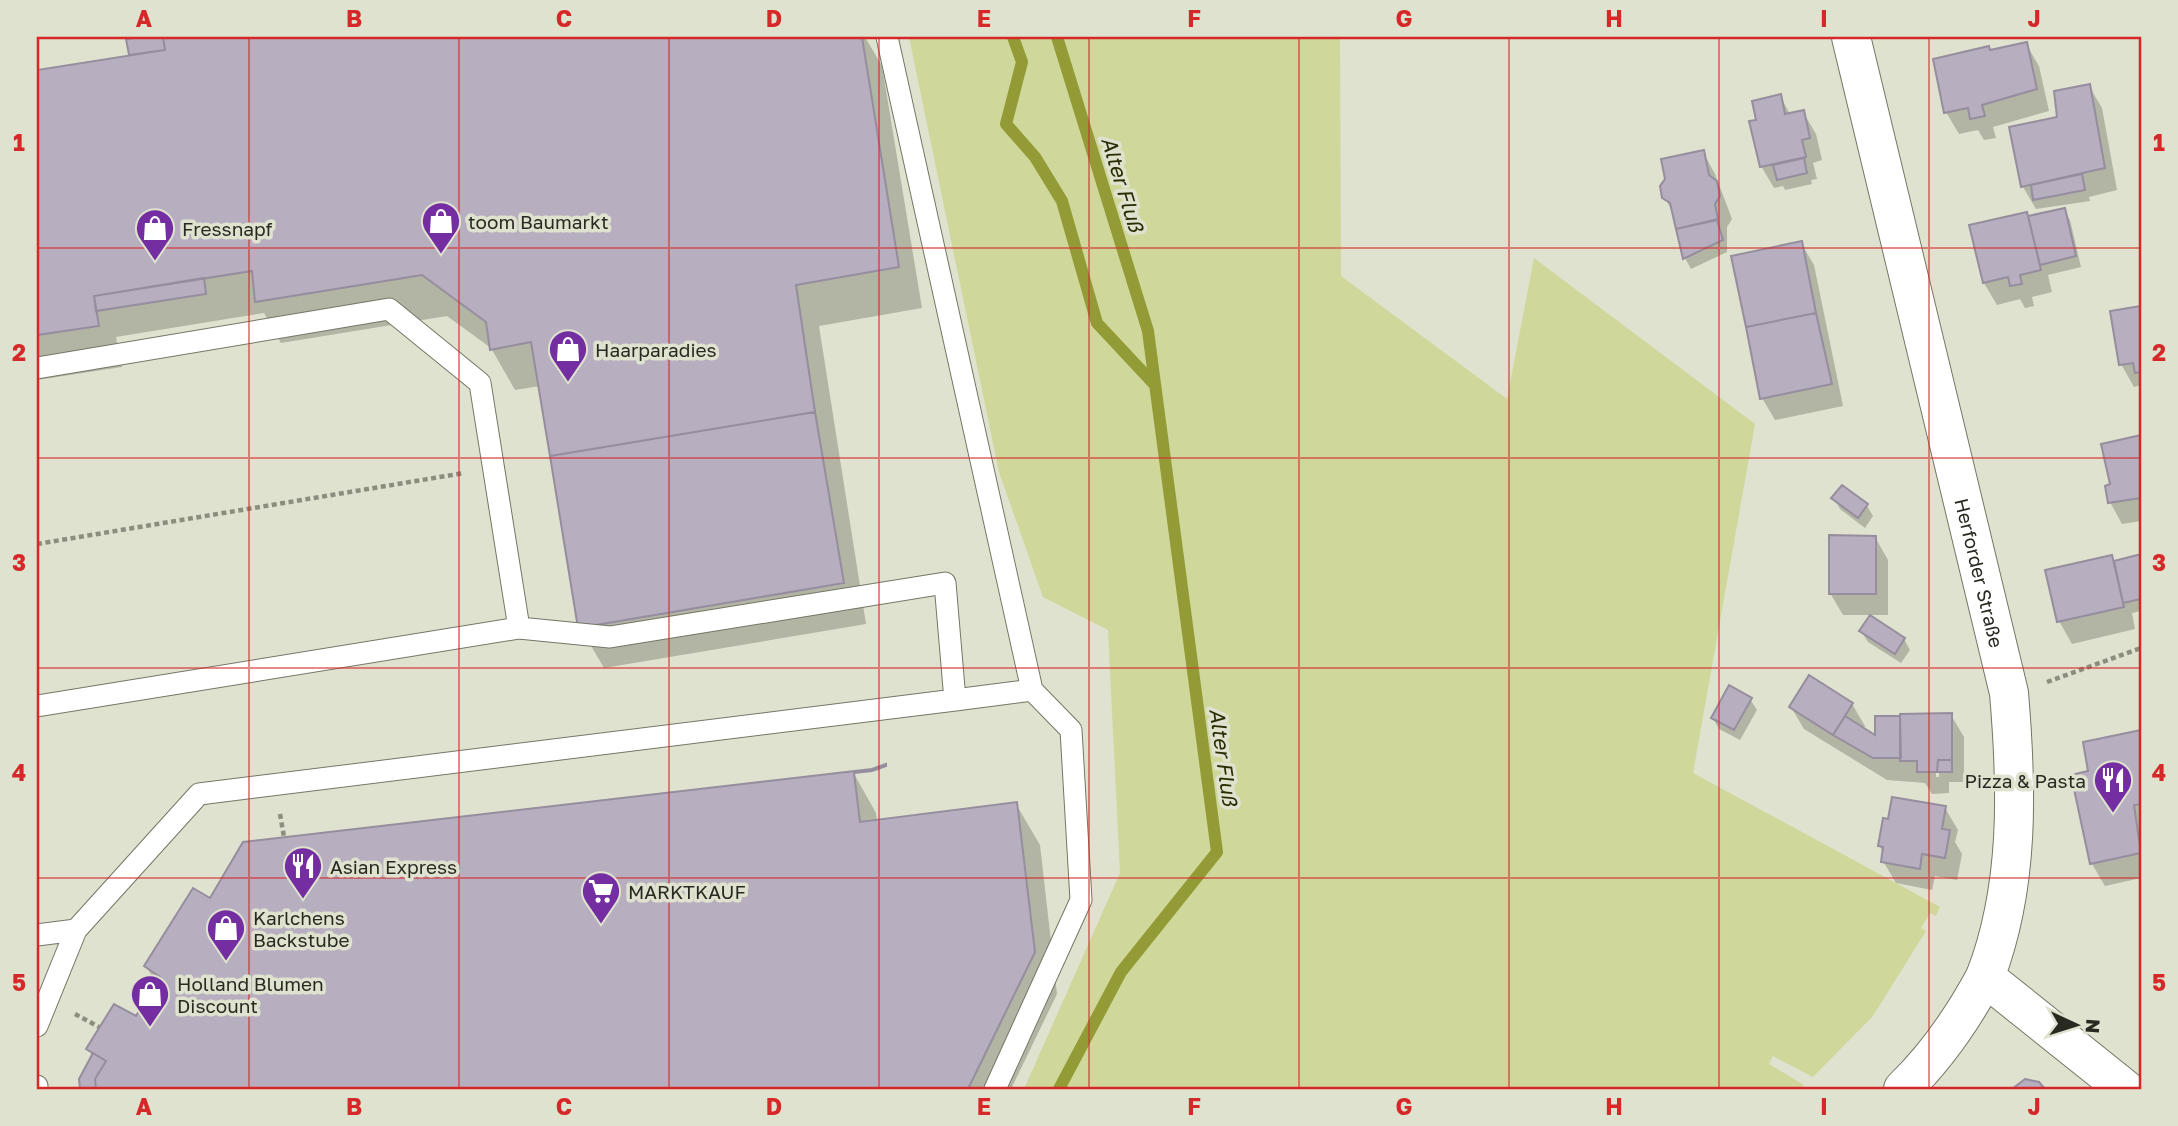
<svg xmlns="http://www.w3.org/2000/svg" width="2178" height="1126" font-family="'Golos Text',sans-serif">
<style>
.green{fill:#cfd79a}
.shadow{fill:#0003;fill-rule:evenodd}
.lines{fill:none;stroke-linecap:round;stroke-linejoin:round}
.stream{stroke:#929b35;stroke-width:12}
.building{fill:#b7aec0;stroke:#968d9e;stroke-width:2}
.service-casing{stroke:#747765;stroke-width:23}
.tertiary-casing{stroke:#747765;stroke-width:40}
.primary-casing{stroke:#747765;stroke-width:40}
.path{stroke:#8b8d7f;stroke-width:4.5;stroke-dasharray:5 3.5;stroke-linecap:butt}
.service{stroke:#fff;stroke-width:21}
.tertiary{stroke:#fff;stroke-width:38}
.primary{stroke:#fff;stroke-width:38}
.grid{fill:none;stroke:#d62828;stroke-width:2;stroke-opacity:0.55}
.labels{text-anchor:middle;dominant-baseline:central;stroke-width:7;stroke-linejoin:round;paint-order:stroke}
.poi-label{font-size:19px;fill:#282a22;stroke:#dfe2ce;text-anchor:start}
.street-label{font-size:19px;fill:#282a22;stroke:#dfe2ce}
.water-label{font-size:21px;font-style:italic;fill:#2a2d02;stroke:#dfe2ce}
.neatline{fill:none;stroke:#d62828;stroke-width:2.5}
.grid-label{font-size:23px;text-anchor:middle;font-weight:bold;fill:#d62828}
</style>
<rect width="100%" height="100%" fill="#dfe2ce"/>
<!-- green -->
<path class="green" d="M909,37h431l1,239 166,123 27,-141 221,166 -62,349 247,134 -4,9 -6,-3 -9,15 5,3 -53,85 -60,61 -40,-21 -4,8 35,21 -5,4h-775l96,-216 -12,-243 -65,-33 -44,-125z"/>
<!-- shadow -->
<path class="shadow" d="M154,37h711l17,29 40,242 -103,18 47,298 -262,44 -24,-41 -40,-241 -25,4 -24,-42 -44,-32 -166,27 -17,-30 -148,24 6,30 -85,13v-307l95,-16 -4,-17z
M2026,44l13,22 10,45 -56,16 3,11 -12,2 -6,-10 -19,4 -13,-22 45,-60z
M2089,86l13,22 15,82 -28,7 1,4 -54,8 -13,-22 -12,-59 48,-9z
M1780,96l10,18 13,-2 13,22 6,26 -9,3 4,16 -6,1 1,4 -27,6 -2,-4 -9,2 -13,-22 -2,-45z
M1703,152l12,22 17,45 -5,8v25l-36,17 -6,-11 -10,-43 -11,-18z
M2064,210l6,10 11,47 -33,8 4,17 -20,5 2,9 -9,2 -5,-9 -23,6 -13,-22 42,-69 3,4z
M1801,243l13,22 29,141 -68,14 -13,-22z
M2141,308v77l-7,2 -13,-23 -9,-51z
M2141,437v84l-19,3 -12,-22 3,-16 -10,-41z
M1842,487l25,19 6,10 -8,12 -25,-19 -6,-11z
M1875,537l13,23v55h-45l-13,-22z
M2141,556v55l-9,2 3,16 -63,15 -13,-23 52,-64 3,5z
M1861,631l43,8 6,11 -9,13 -33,-21z
M1750,699l7,11 -17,30 -21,-11 -6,-11z
M1852,704l13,22 -2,3 14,9 74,-23 13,22v45h-15v11l-17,1 -7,-11 -38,-3 -83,-51 -13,-22zM1936,752h3v25h-3z
M2141,731v147l-36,8 -13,-22 -19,-88 18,-4 -6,-28z
M853,772l23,41 1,8 139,-17 24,41 17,149 -46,95h-929l-2,-10 13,-22 -5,-8 48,-30 21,-34 -11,-19 64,-66z
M1945,808l13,22 -3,12 7,12 -5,26 -22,-4 -3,14 -36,-7 -13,-22 1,-8 -5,-8 10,-24z"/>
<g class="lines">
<!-- stream -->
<path class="stream" d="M1013,37l9,25 -16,62 29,33 27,44 35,122 57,61
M1057,37l91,294 69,521 -96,120 -62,117"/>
</g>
<!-- building -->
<path class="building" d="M142,37h21l2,13 -36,5 -3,-16z
M163,37h699l37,230 -103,18 19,127 -265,44 -19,-114 -41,8 -4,-28 -64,-47 -167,27 -3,-31 -158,25 5,30 -62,9v-265l128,-20z
M2027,42l10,47 -55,16 3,11 -15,3 -2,-11 -24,5 -11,-54 56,-13 1,4z
M2090,84l15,84 -84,19 -12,-60 48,-10 -3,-26z
M1781,94l4,20 19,-4 6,28 -8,2 4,17 -46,10 -11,-46 7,-1 -4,-19z
M1704,150l5,25 8,6 3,15 -5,8 3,15 -42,10 -6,-26 -8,-5 -2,-12 5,-7 -4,-20z
M1804,158l3,15 -30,7 -4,-15z
M2082,174l3,16 -52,10 -2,-15z
M2065,208l11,48 -36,9 -12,-49z
M2027,212l14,58 -21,5 2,9 -12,2 -2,-9 -25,6 -14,-58z
M1717,220l6,20 -40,19 -7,-30z
M1802,241l14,72 -70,14 -15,-71z
M204,278l2,16 -110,17 -2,-15z
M2141,306v66l-6,1 -2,-10 -14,2 -9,-54z
M1816,313l16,71 -72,15 -14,-72z
M815,412l29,171 -266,45 -28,-172z
M2141,435v63l-33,5 -3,-17 5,-2 -9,-40z
M1842,485l26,19 -10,14 -27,-20z
M1829,535l47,1v58h-47z
M2141,554v45l-18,4 -9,-42z
M2112,555l12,52 -67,15 -12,-52z
M1870,615l35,23 -10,16 -36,-23z
M1809,675l44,28 -20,32 -44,-28z
M1729,685l23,13 -18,32 -23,-12z
M1952,713v47h-14l-1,12h-20v-11h-17v-47z
M1845,716l30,19v-19h25l1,42h-28l-40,-23z
M2141,730v74l-7,1 7,48 -51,11 -19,-89 17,-4 -5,-29z
M1938,760h14v12h-15z
M886,764v2l-14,5 -18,2 6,49 157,-20 18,150 -67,137h-872l-1,-10 11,-18 -20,-12 28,-45 22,12 24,-39 -16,-11 49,-78 17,10 33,-56 629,-73z
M1892,797l54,9 -4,23 8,1 -5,28 -23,-4 -2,15 -39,-7 2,-15 -5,-1 5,-28 5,1z
M93,1053l13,8 -11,18 1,10h-16l-1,-10z
M2025,1079l14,3 6,7h-33z"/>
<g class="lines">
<!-- service casing -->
<g class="service-casing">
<path id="service" d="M887,37l145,653
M37,368l352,-59 91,74 39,245
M955,700l77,-10 39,40 10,170 -86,189
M37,706l482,-78 91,9 335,-54 10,117 -756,94 -123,136 -39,5
M37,1026l39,-96
M37,1086v3"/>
</g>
<!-- tertiary casing -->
<g class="tertiary-casing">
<path id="tertiary" d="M1903,1089c34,-33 60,-71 82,-112"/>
</g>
<!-- primary casing -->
<g class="primary-casing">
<g id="primary">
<path id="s1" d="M1851,37l158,656c8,94 11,194 -24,284l140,112"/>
</g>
</g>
<!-- path -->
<path class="path" d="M37,544l427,-71
M2047,682l94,-34
M280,814l4,23
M75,1014l24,13"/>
<!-- service -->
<use href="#service" class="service"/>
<!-- tertiary -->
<use href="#tertiary" class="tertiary"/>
<!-- primary -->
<use href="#primary" class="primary"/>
</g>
<!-- grid -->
<path class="grid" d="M249,37v1052M459,37v1052M669,37v1052M879,37v1052M1089,37v1052M1299,37v1052M1509,37v1052M1719,37v1052M1929,37v1052M37,248h2104M37,458h2104M37,668h2104M37,878h2104"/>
<!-- icons -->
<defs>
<g id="shop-pin" transform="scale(2.0125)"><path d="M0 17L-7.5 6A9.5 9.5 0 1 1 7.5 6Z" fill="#742ea2" stroke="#dfe2ce"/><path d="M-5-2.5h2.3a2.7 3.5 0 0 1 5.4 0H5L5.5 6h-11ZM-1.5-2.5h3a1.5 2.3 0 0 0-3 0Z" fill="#fff"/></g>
<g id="restaurant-pin" transform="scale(2.0125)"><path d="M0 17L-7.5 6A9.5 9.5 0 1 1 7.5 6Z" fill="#742ea2" stroke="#dfe2ce"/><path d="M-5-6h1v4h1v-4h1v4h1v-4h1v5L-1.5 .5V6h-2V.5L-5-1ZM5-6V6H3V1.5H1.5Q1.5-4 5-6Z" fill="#fff"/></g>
<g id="supermarket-pin" transform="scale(2.0125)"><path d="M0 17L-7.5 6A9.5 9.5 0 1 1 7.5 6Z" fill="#742ea2" stroke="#dfe2ce"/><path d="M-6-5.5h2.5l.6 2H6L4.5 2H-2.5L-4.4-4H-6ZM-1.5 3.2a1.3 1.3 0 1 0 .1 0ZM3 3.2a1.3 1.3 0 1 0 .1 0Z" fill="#fff"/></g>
</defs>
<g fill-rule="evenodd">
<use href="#shop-pin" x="441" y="221"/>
<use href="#shop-pin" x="155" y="228"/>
<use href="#shop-pin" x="568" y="349"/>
<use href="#restaurant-pin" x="2113" y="780"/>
<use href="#restaurant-pin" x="303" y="866"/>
<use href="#supermarket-pin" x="601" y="891"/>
<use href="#shop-pin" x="226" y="928"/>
<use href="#shop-pin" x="150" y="994"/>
</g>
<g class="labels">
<!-- poi labels -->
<g class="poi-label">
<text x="468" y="221">toom Baumarkt</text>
<text x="182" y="228">Fressnapf</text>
<text x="595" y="349">Haarparadies</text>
<text x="2086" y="780" text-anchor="end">Pizza &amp; Pasta</text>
<text x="330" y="866">Asian Express</text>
<text x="628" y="891">MARKTKAUF</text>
<text x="253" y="917">Karlchens<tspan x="253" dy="22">Backstube</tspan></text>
<text x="177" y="983">Holland Blumen<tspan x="177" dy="22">Discount</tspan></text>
</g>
<!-- street labels -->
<g class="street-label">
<text stroke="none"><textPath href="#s1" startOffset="551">Herforder Straße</textPath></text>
</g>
<!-- water labels -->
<g class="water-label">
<text transform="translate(1123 184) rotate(73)">Alter Fluß</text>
<text transform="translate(1224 757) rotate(82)">Alter Fluß</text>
</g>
</g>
<!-- border -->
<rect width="2178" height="1126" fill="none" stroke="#dfe2ce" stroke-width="77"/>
<!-- north arrow -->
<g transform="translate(2076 1025) rotate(94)" stroke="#dfe2ce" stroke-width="5" paint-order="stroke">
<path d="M0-5L12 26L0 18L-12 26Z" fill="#282a22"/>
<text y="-10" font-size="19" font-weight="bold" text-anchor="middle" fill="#282a22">N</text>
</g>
<rect x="38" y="38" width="2102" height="1050" class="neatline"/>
<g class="grid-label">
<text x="144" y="27">A</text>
<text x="354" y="27">B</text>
<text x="564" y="27">C</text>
<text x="774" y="27">D</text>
<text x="984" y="27">E</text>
<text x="1194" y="27">F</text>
<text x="1404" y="27">G</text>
<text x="1614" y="27">H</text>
<text x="1824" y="27">I</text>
<text x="2034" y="27">J</text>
<text x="19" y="151">1</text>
<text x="2159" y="151">1</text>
<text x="19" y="361">2</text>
<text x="2159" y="361">2</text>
<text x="19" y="571">3</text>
<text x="2159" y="571">3</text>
<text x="19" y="781">4</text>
<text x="2159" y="781">4</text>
<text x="19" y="991">5</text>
<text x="2159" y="991">5</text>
<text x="144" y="1115">A</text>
<text x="354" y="1115">B</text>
<text x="564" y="1115">C</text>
<text x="774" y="1115">D</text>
<text x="984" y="1115">E</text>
<text x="1194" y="1115">F</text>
<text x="1404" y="1115">G</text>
<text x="1614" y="1115">H</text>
<text x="1824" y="1115">I</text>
<text x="2034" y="1115">J</text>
</g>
</svg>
